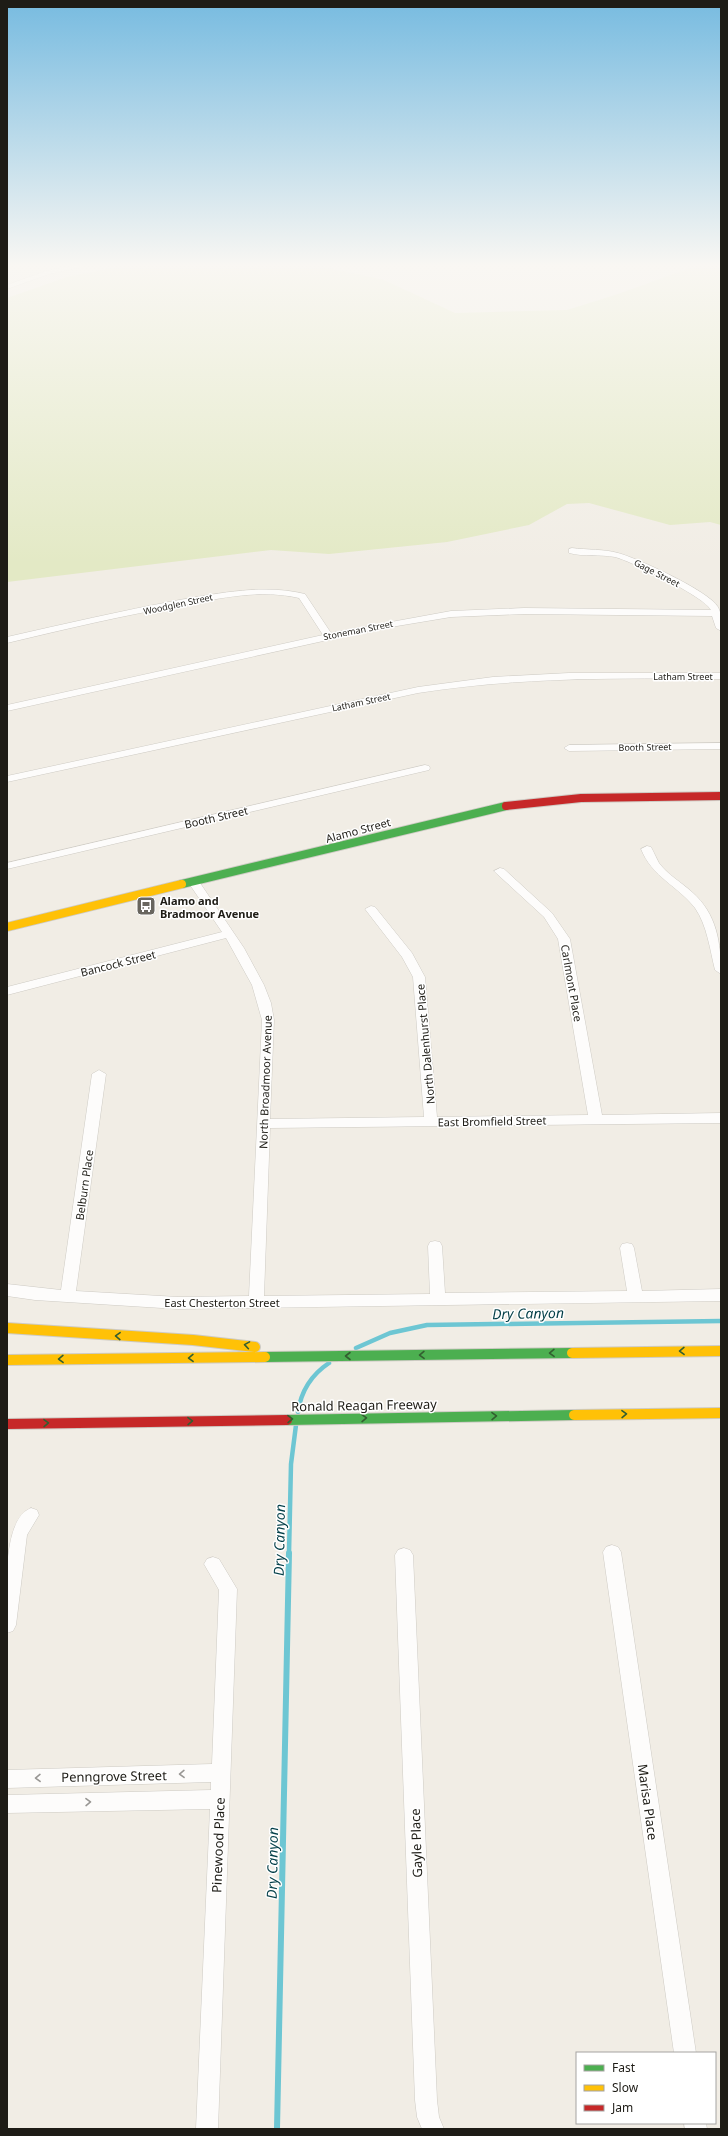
<svg xmlns="http://www.w3.org/2000/svg" width="728" height="2136" font-family="'Noto Sans',sans-serif">
<style>
.green{fill:#e3e9c5}
.lines{fill:none;stroke-linecap:round;stroke-linejoin:round}
.stream-far1{stroke:#6dc6d3;stroke-width:4.5}
.stream{stroke:#6dc6d3;stroke-width:6}
.street-casing{stroke:#cecbc4;stroke-width:1}
.fast-far1-casing{stroke:#cecbc4;stroke-width:10}
.fast-casing{stroke:#cecbc4;stroke-width:12}
.slow-far1-casing{stroke:#cecbc4;stroke-width:10}
.slow-casing{stroke:#cecbc4;stroke-width:12}
.jam-far1-casing{stroke:#cecbc4;stroke-width:10}
.jam-casing{stroke:#cecbc4;stroke-width:12}
.street{fill:#fdfcfb;fill-rule:evenodd}
.fast-far1{stroke:#4caf50;stroke-width:8}
.fast{stroke:#4caf50;stroke-width:10}
.slow-far1{stroke:#ffc107;stroke-width:8}
.slow{stroke:#ffc107;stroke-width:10}
.jam-far1{stroke:#c62828;stroke-width:8}
.jam{stroke:#c62828;stroke-width:10}
.oneway{stroke:#335e30}
.oneway2{stroke:#999794}
.labels{text-anchor:middle;dominant-baseline:central;stroke-width:3;stroke-linejoin:round;paint-order:stroke}
.far-street-label{font-size:9px;fill:#1e1c16;stroke:#fff}
.street-label{font-size:11px;fill:#1e1c16;stroke:#fff}
.poi-label{font-size:11px;font-weight:bold;fill:#1e1c16;stroke:#fff;text-anchor:start}
.near-street-label{font-size:13px;fill:#1e1c16;stroke:#fff}
.near-water-label{font-size:14px;font-style:italic;fill:#023e47;stroke:#fff}
</style>
<rect width="100%" height="100%" fill="#f1ede5"/>
<!-- green -->
<path class="green" d="M126,265h190l68,15 71,33 112,-3 51,-16 80,-29h23v260l-11,-3 -40,3 -81,-22 -22,1 -38,21 -82,17 -118,12 -58,-4 -264,32v-284l60,-21z"/>
<g class="lines">
<!-- stream-far1 -->
<path class="stream-far1" d="M356,1348l34,-15 37,-8 294,-4
M298,1412c3,-21 13,-37 31,-49
M289,1554l2,-90 5,-39"/>
<!-- stream -->
<path class="stream" d="M277,2129l12,-576"/>
<!-- street casing -->
<g class="street-casing">
<path id="street" d="M78,265h13l-42,9 -42,15v-4l39,-14z
M572,548c15,2 32,1 46,5 19,5 91,38 100,54 4,7 3,16 3,24l-5,-3 -4,-12 -188,-2 -73,3 -78,13 -366,81v-6l316,-70 -24,-37c-38,-9 -78,0 -115,7 -60,10 -118,24 -177,38v-6c57,-13 114,-26 172,-37 42,-7 85,-16 126,-6l26,39 120,-22 73,-3 187,2c-6,-13 -80,-49 -96,-53 -15,-3 -31,0 -46,-4v-4z
M569,673h152v6c-102,-1 -202,-2 -303,14l-411,89v-6l411,-89 75,-10z
M721,743v6l-152,2 -5,-3 5,-3z
M425,765l4,1 1,2 -1,2 -422,99v-6z
M647,846l4,1c3,5 5,11 8,16 9,12 22,19 33,29 25,22 29,51 29,82l-6,-4c-5,-20 -8,-45 -20,-62 -17,-22 -43,-31 -54,-59z
M500,868l4,1 48,44 18,26 32,176 119,-2v10l-451,5 -6,168 166,-2 -2,-48 2,-4 5,-1 5,1 2,4 3,47 182,-2 -7,-43 2,-4 5,-1 5,1 2,4 8,43 79,-2v12l-543,8 -143,-9 -28,-4v-12l54,6 31,-216 7,-4 7,4 -30,217 102,6 71,-1 13,-276 -10,-35 -26,-47 -219,57v-8l215,-55 -34,-50 2,-2h8l46,68 20,37 7,18 3,17 -4,99 154,-2 -11,-140 -11,-20 -37,-48 6,-3 4,1 37,46 13,24 12,140 151,-2 -30,-176 -14,-22 -48,-44 -2,-2z
M31,1508l6,2 2,5 -12,20 -11,90 -3,6 -6,2c0,-29 -7,-114 24,-125z
M612,1545l6,2 3,5 75,501h-22l-71,-501 3,-5z
M404,1548l6,2 3,5 24,545 2,17 5,12h-22l-5,-12 -2,-17 -20,-545 3,-5z
M213,1557l6,2 18,30 -19,540h-22l14,-320 -203,4v-18l204,-5v-8l-204,6v-18l205,-6 7,-174 -15,-26 3,-5z
M684,2123h22l1,6h-22z"/>
</g>
<!-- fast-far1 casing -->
<g class="fast-far1-casing">
<path id="fast-far1" d="M182,884l324,-78"/>
</g>
<!-- fast casing -->
<g class="fast-casing">
<path id="fast" d="M265,1357l307,-4
M287,1420l287,-5"/>
</g>
<!-- slow-far1 casing -->
<g class="slow-far1-casing">
<path id="slow-far1" d="M7,927l175,-43"/>
</g>
<!-- slow casing -->
<g class="slow-casing">
<path id="slow" d="M7,1328l186,12 62,7
M572,1353l149,-2
M7,1360l258,-3
M574,1415l147,-2"/>
</g>
<!-- jam-far1 casing -->
<g class="jam-far1-casing">
<path id="jam-far1" d="M506,806l75,-8 140,-2"/>
</g>
<!-- jam casing -->
<g class="jam-casing">
<path id="jam" d="M7,1424l280,-4"/>
</g>
<!-- street -->
<use href="#street" class="street"/>
<!-- fast-far1 -->
<use href="#fast-far1" class="fast-far1"/>
<!-- fast -->
<use href="#fast" class="fast"/>
<!-- slow-far1 -->
<use href="#slow-far1" class="slow-far1"/>
<!-- slow -->
<use href="#slow" class="slow"/>
<!-- jam-far1 -->
<use href="#jam-far1" class="jam-far1"/>
<!-- jam -->
<use href="#jam" class="jam"/>
</g>
<!-- one-way arrows -->
<defs><path id="oneway-chevron" d="M-2-3.5L2.5 0L-2 3.5" fill="none" stroke-width="1.6" stroke-linecap="round" stroke-linejoin="round"/></defs>
<g class="oneway">
<use href="#oneway-chevron" transform="translate(118 1336) rotate(-178)"/>
<use href="#oneway-chevron" transform="translate(247 1345) rotate(-171)"/>
<use href="#oneway-chevron" transform="translate(682 1351) rotate(179)"/>
<use href="#oneway-chevron" transform="translate(552 1353) rotate(179)"/>
<use href="#oneway-chevron" transform="translate(422 1355) rotate(179)"/>
<use href="#oneway-chevron" transform="translate(348 1356) rotate(180)"/>
<use href="#oneway-chevron" transform="translate(191 1358) rotate(179)"/>
<use href="#oneway-chevron" transform="translate(61 1359) rotate(179)"/>
<use href="#oneway-chevron" transform="translate(624 1414) rotate(-1)"/>
<use href="#oneway-chevron" transform="translate(494 1416) rotate(-1)"/>
<use href="#oneway-chevron" transform="translate(364 1418) rotate(-1)"/>
<use href="#oneway-chevron" transform="translate(290 1419) rotate(-1)"/>
<use href="#oneway-chevron" transform="translate(190 1421) rotate(-1)"/>
<use href="#oneway-chevron" transform="translate(46 1423) rotate(-1)"/>
</g>
<g class="oneway2">
<use href="#oneway-chevron" transform="translate(182 1774) rotate(179)"/>
<use href="#oneway-chevron" transform="translate(38 1778) rotate(179)"/>
<use href="#oneway-chevron" transform="translate(88 1802) rotate(-1)"/>
</g>
<!-- sky -->
<linearGradient id="sky" x2="0" y2="1"><stop stop-color="#77bbe0"/><stop offset="0.47" stop-color="#f9f7f3"/><stop offset="1" stop-color="#f9f7f3" stop-opacity="0"/></linearGradient>
<rect width="728" height="564" fill="url(#sky)"/>
<!-- icons -->
<defs>
<g id="bus-square" transform="scale(1)"><rect x="-9" y="-9" width="18" height="18" rx="4" fill="#68655e" stroke="#fff"/><path d="M-5-6H5V4H4V6H2V4H-2V6H-4V4H-5ZM-3.5-4V0h7V-4ZM-3.5 1.2v1.5H-2V1.2ZM2 1.2v1.5H3.5V1.2Z" fill="#fff"/></g>
</defs>
<g fill-rule="evenodd">
<use href="#bus-square" x="146" y="906"/>
</g>
<g class="labels">
<!-- far-street labels -->
<g class="far-street-label">
<text transform="translate(657 573) rotate(27)">Gage Street</text>
<text transform="translate(178 604) rotate(-12)">Woodglen Street</text>
<text transform="translate(358 630) rotate(-11)">Stoneman Street</text>
<text x="683" y="676">Latham Street</text>
<text transform="translate(361 702) rotate(-12)">Latham Street</text>
<text transform="translate(645 747) rotate(-1)">Booth Street</text>
</g>
<!-- street labels -->
<g class="street-label">
<text transform="translate(216 817) rotate(-13)">Booth Street</text>
<text transform="translate(358 830) rotate(-15)">Alamo Street</text>
<text transform="translate(118 963) rotate(-14)">Bancock Street</text>
<text transform="translate(572 983) rotate(80)">Carlmont Place</text>
<text transform="translate(425 1044) rotate(-95)">North Dalenhurst Place</text>
<text transform="translate(265 1082) rotate(-88)">North Broadmoor Avenue</text>
<text transform="translate(492 1121) rotate(-1)">East Bromfield Street</text>
<text transform="translate(84 1185) rotate(-82)">Belburn Place</text>
<text x="222" y="1302">East Chesterton Street</text>
</g>
<!-- poi labels -->
<g class="poi-label">
<text x="160" y="900">Alamo and<tspan x="160" dy="13">Bradmoor Avenue</tspan></text>
</g>
<!-- near-street labels -->
<g class="near-street-label">
<text transform="translate(364 1405) rotate(-1)">Ronald Reagan Freeway</text>
<text transform="translate(114 1776) rotate(-1)">Penngrove Street</text>
<text transform="translate(648 1802) rotate(82)">Marisa Place</text>
<text transform="translate(416 1843) rotate(-92)">Gayle Place</text>
<text transform="translate(218 1845) rotate(-88)">Pinewood Place</text>
</g>
<!-- near-water labels -->
<g class="near-water-label">
<text transform="translate(528 1313) rotate(-1)">Dry Canyon</text>
<text transform="translate(279 1540) rotate(-89)">Dry Canyon</text>
<text transform="translate(272 1863) rotate(-89)">Dry Canyon</text>
</g>
</g>
<!-- border -->
<rect width="728" height="2136" fill="none" stroke="#1e1c16" stroke-width="16"/>
<!-- legend -->
<rect x="576" y="2052" width="140" height="72" fill="#ffffff" stroke="#a5a4a2"/>
<rect x="584" y="2065" width="20" height="6" fill="#4caf50" stroke="#a5a4a2"/>
<text x="612" y="2072" font-size="12" fill="#1e1c16">Fast</text>
<rect x="584" y="2085" width="20" height="6" fill="#ffc107" stroke="#a5a4a2"/>
<text x="612" y="2092" font-size="12" fill="#1e1c16">Slow</text>
<rect x="584" y="2105" width="20" height="6" fill="#c62828" stroke="#a5a4a2"/>
<text x="612" y="2112" font-size="12" fill="#1e1c16">Jam</text>
</svg>
